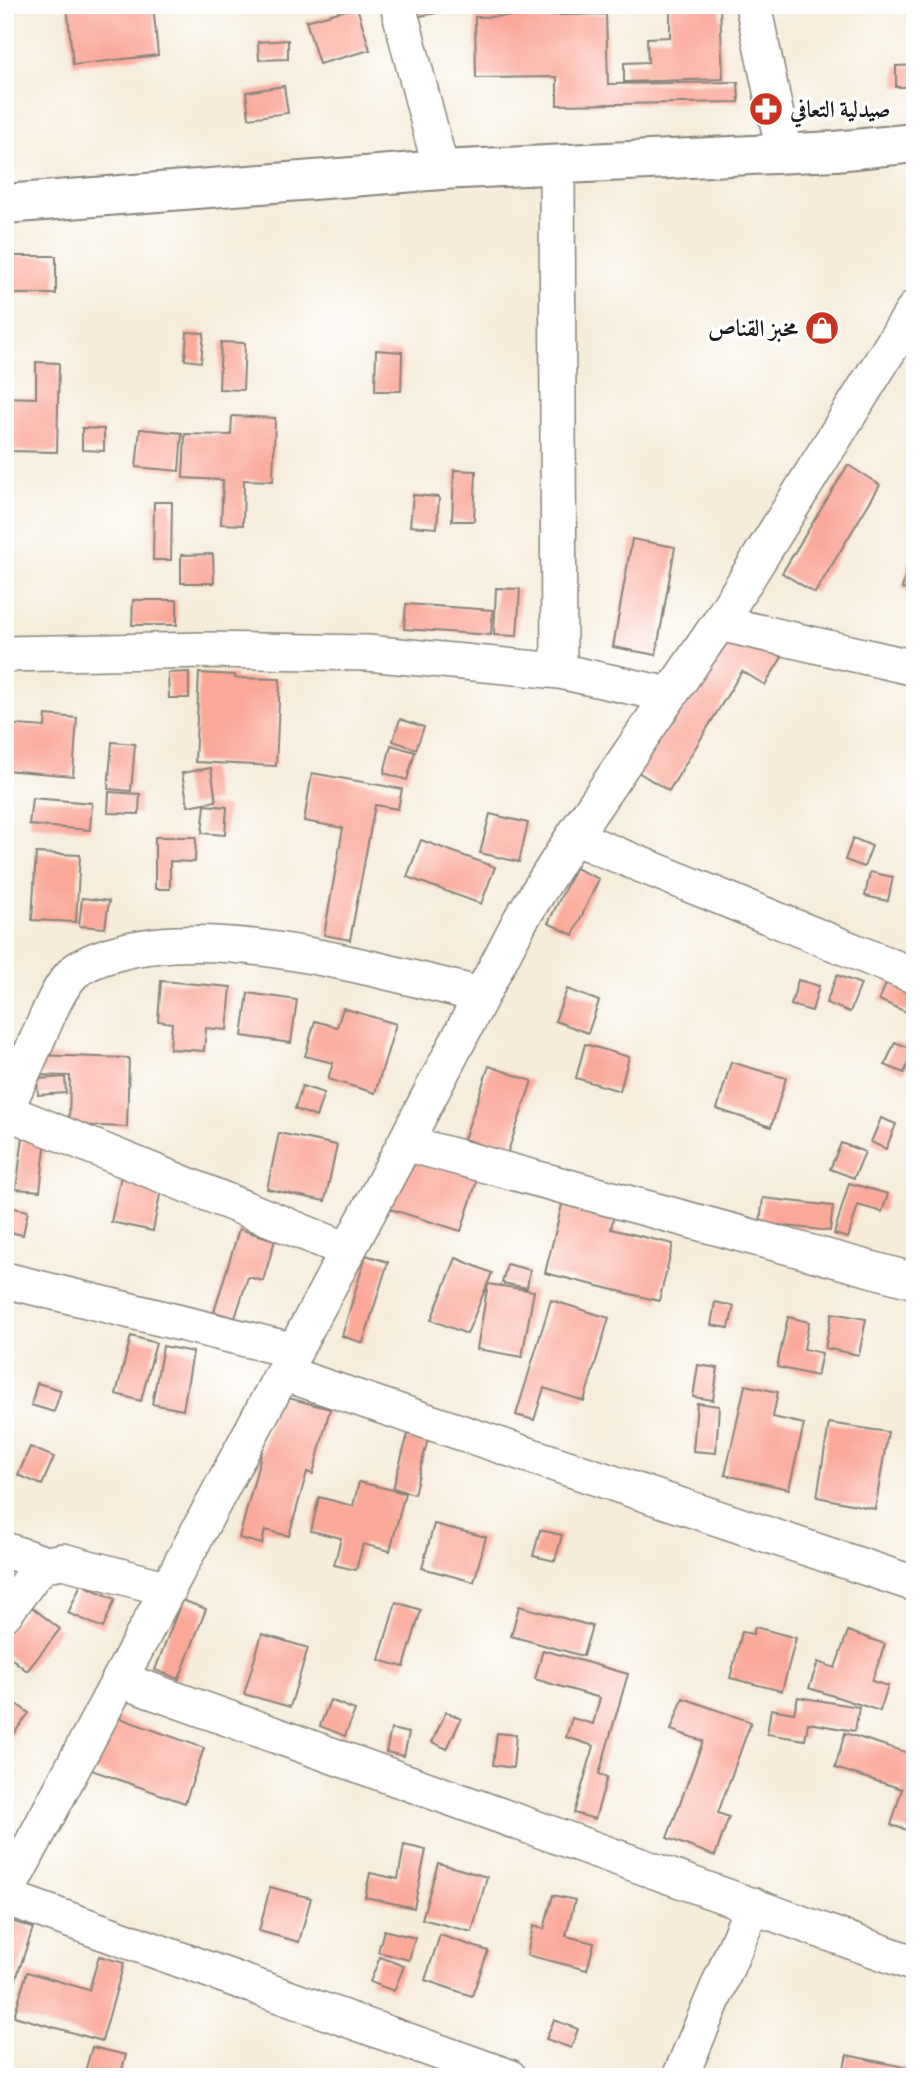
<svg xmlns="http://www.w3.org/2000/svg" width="920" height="2082" font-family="'IM FELL French Canon',Amiri,serif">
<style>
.building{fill:#faa898}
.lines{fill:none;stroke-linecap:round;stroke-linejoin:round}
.street-casing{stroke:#88847a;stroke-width:38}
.secondary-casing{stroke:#88847a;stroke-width:42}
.street{stroke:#fff;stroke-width:35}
.secondary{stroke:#fff;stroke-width:38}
.labels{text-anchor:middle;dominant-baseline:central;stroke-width:7;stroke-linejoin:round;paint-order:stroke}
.poi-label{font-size:23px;font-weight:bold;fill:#1c1c1c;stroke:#fff;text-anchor:start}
</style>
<rect width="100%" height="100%" fill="#fff"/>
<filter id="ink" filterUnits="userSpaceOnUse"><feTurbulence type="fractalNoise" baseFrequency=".0143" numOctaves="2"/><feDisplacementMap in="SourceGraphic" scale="14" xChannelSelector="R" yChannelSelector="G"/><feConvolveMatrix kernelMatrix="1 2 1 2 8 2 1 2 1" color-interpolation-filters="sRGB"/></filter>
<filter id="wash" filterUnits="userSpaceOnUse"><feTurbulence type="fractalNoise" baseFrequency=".00686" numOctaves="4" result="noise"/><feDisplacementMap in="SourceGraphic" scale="28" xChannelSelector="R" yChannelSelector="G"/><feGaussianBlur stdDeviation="1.57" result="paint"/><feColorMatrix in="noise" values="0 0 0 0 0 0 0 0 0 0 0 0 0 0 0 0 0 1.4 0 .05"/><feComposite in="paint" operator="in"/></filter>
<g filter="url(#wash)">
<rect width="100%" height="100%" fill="#f5ecd9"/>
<g id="blocks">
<!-- building -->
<path class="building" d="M67,5h86l5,50 -85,10z
M405,5h65v2l-62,11z
M670,5h50l3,74 -99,3v-19l24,-1 -1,-24 23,-1z
M357,7l13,43 -51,14 -13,-43z
M606,14l2,70 130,-2 1,20 -182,3v-28l-81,1 -1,-61z
M288,40v19l-29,1 -1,-18z
M915,65v22h-19v-21z
M284,86l4,27 -39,5 -3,-26z
M5,256h51v38h-51z
M187,332l17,1 -3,29 -16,-2z
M221,342l24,1 -2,47 -24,-1z
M376,350l26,2 -1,39h-26z
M36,362l23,1 -2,89 -52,-1v-54l31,1z
M232,416l43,2 -2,63 -29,-1 -1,45 -22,-1 2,-44 -40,-2 2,-44 46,1z
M82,428l22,1v22l-22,-1z
M140,429l42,4 -3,38 -43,-4z
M848,465l32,20 -65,108 -33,-20z
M454,470l22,1 -2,50h-22z
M413,495l26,2 -2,31 -27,-2z
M154,502h18l-1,58h-18z
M914,538h1v54l-13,-3z
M632,539l43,8 -19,108 -43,-8z
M213,554l1,29h-33v-28z
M496,588l24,1 -3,47 -23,-1z
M133,600h44v25h-45z
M406,604l87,6 -2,25 -87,-6z
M733,627l49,30 -17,28 -23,-14 -73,120 -31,-19 60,-97z
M189,672v26h-20l-1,-25z
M199,673l36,2v3l45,1 -4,87 -81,-4z
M46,715l31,3 -4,58 -68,-6v-46l40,3z
M400,719l24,8 -8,22 -23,-8z
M112,742l23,2 -4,47 -23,-2z
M391,745l24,7 -8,28 -23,-7z
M211,768l5,33 -28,5 -6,-33z
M312,773l90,16 -4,20 -23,-4 -25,135 -26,-5 19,-107 -39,-7z
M109,792l31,2 -1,20 -31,-1z
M32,798l60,5 -2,27 -61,-5z
M205,805l22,2 -2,28 -23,-2z
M490,814l38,9 -9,39 -39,-9z
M155,837h41l-1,25 -25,-1v28h-15z
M853,838l19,8 -8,21 -19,-7z
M421,840l74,27 -14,37 -74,-27z
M36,853l44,2 -4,67 -44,-2z
M575,868l24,11 -26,56 -25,-12z
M870,872l23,5 -5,24 -23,-5z
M82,898l27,3 -4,27 -26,-2z
M837,975l24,9 -11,28 -24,-9z
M889,977l26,12v27l-36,-16z
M798,980l21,6 -7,25 -21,-6z
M161,981l70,6 -4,43 -21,-2 -2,23 -34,-2 2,-26 -14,-2z
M567,989l32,12 -11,32 -33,-12z
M248,993l49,7 -6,43 -49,-7z
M343,1008l53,16 -21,69 -47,-14 5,-16 -28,-7 10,-35 22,6z
M895,1042l19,8 -10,23 -19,-8z
M585,1044l44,13 -9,34 -44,-13z
M34,1055l95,3 -2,69 -58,-2 1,-49 -37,-1z
M731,1062l55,16 -15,49 -54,-18z
M489,1066l43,15 -25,73 -43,-15z
M65,1077l1,16 -28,2 -1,-16z
M302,1086l22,7 -8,24 -21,-8z
M881,1118l15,6 -10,25 -15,-7z
M279,1133l58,12 -12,56 -58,-12z
M23,1137l23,2 -6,52 -24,-2z
M841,1143l24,9 -11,26 -24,-9z
M408,1151l71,23 -18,57 -71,-22z
M121,1176l41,8 -9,47 -42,-9z
M849,1183l39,11 -6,18 -24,-7 -10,33 -14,-4z
M763,1198l70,8 -3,25 -70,-8z
M563,1201l51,13 -3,15 62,15 -14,57 -114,-28z
M9,1207l19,4 -5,24 -18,-4z
M239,1229l36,11 -12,41 -15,-4 -13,41 -21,-6z
M366,1255l22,7 -25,81 -21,-7z
M456,1258l36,15 -25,61 -36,-14z
M507,1264l23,6 -3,18 -25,-5z
M488,1284l46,7 -12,66 -45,-8z
M551,1300l58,18 -25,83 -40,-13 -10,32 -18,-5z
M715,1302l19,4 -5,22 -18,-3z
M832,1313l34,6 -7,36 -34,-7z
M788,1317l21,5 -5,27 18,4 -5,23 -40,-9z
M131,1336l25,7 -15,58 -25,-7z
M163,1346l30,6 -10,58 -31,-6z
M698,1365l20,3 -5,32 -20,-3z
M37,1383l24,7 -7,22 -23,-7z
M745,1385l33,7 -5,25 31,7 -15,65 -64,-14z
M277,1395l53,14 -17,65 -6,-2 -18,64 -24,-6 -3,14 -23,-6z
M697,1403l22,3 -3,47 -23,-2z
M829,1423l59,9 -13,77 -58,-12z
M408,1434l20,5 -14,55 -21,-6z
M30,1447l24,10 -12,28 -24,-10z
M359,1482l46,11 -15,58 -27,-7 -7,26 -22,-5 7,-27 -30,-7 8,-34 34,9z
M434,1524l52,13 -12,45 -52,-14z
M540,1530l22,5 -7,26 -22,-5z
M81,1584l34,15 -12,29 -35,-15z
M182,1600l24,9 -27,70 -24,-9z
M396,1602l25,8 -17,57 -25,-7z
M29,1605l31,24 -33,42 -22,-18v-18z
M519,1606l73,20 -9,30 -72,-20z
M755,1627l41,11 -14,53 -52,-13 12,-46 11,2z
M848,1631l37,13 -13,37 16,5 -8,25 -71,-23 9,-26 17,6z
M262,1634l46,14 -18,59 -46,-13z
M543,1650l85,24 -29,100 8,3 -12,42 -21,-6 20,-67 -28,-9 6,-19 21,6 7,-26 -65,-19z
M5,1696l24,17 -24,32z
M798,1697l61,10 -4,24 -47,-8 -3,17 -38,-6 4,-25 23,4z
M683,1698l68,24 -33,91 11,4 -14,39 -48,-18 36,-97 -32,-11z
M330,1700l25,10 -10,26 -25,-10z
M100,1711l104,37 -19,55 -105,-37z
M446,1712l15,7 -14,30 -15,-7z
M391,1729l18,4 -5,23 -18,-4z
M497,1733l19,2 -3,33 -20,-3z
M845,1733l70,22 -2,77 -22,-7 11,-36 -67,-21z
M404,1845l22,5 -12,58 -49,-11 5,-24 28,6z
M438,1863l49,14 -15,55 -50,-13z
M270,1887l41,11 -12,44 -40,-11z
M553,1895l22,5 -9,36 28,7 -7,27 -60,-15 6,-29 11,3z
M5,1919l28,9 -25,75 -3,-1z
M384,1930l31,8 -6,22 -31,-8z
M440,1935l48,16 -16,45 -47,-16z
M99,1956l25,7 -22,78 -88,-25 13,-44 62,18z
M380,1957l24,9 -10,25 -24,-9z
M554,2020l24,9 -7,19 -25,-9z
M92,2047l34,8 -6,22 -36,-2z
M847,2055l61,13 -2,9 -64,-1z"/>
</g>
</g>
<g filter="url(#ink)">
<use href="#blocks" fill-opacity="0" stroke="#88847a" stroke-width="2"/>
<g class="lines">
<!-- street casing -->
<g class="street-casing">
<path id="street" d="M398,5l43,165
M753,5l31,148
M557,165l2,506
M719,623l196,45
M5,654l202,-4 160,3 192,18 111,24
M573,837l342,139
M5,1111c12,-26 24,-52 35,-78 9,-20 18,-45 34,-61 11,-9 25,-14 39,-18 105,-32 262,16 368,41
M5,1111l342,139
M405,1143l510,138
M5,1280l290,71
M283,1373l632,211
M5,1550l41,14
M5,1613l29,-39 12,-10 17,-3 106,28
M121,1680l794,284
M5,1895l400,-752 116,-224 52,-82 146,-214 196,-315
M5,1897l504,180
M680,2077l73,-172"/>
</g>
<!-- secondary casing -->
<g class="secondary-casing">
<path id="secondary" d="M5,204l436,-34 394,-19 80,-8"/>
</g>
<!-- street -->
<use href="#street" class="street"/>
<!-- secondary -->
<use href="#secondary" class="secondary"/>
</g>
</g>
<!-- icons -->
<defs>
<g id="pharmacy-disc" transform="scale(1.75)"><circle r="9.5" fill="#c8321e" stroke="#fff"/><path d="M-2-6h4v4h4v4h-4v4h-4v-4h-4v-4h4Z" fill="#fff"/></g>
<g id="shop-disc" transform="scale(1.75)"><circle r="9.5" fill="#c8321e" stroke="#fff"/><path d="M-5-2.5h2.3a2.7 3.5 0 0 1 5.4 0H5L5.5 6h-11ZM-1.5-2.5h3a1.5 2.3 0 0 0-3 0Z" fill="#fff"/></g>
</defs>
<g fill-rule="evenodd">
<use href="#pharmacy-disc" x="766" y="109"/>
<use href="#shop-disc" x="822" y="328"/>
</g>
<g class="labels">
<!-- poi labels -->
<g class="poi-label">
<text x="790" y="109">صيدلية التعافي</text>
<text x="798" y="328" text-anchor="end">مخبز القناص</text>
</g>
</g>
<!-- margin -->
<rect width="920" height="2082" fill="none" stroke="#fff" stroke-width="28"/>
</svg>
